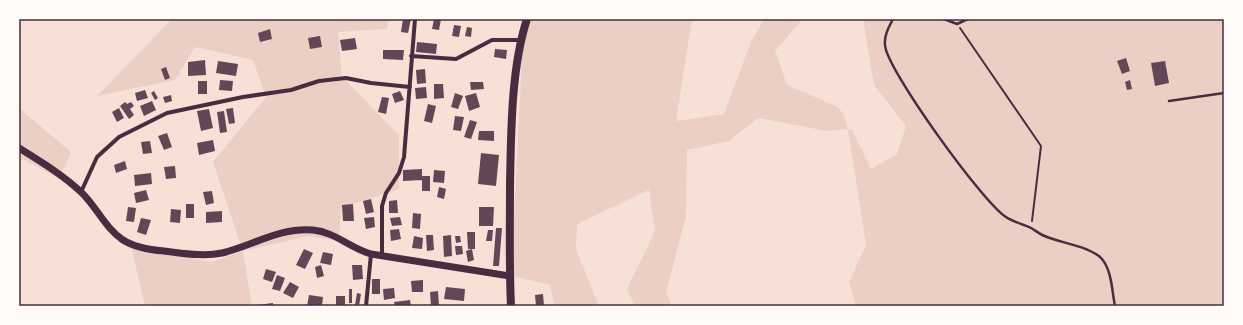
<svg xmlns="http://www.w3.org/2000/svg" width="1243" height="325" font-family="'DM Sans',sans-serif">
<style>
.green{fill:#ebcfc5}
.building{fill:#644757}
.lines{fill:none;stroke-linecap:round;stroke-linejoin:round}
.path{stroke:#4a2c40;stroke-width:2}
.service{stroke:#4a2c40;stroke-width:2.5}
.minor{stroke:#4a2c40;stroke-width:4}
.tertiary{stroke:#4a2c40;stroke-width:7}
.primary{stroke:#4a2c40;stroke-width:8}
.neatline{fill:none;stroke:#4a2c40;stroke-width:1.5}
</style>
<rect width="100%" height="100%" fill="#f7e1d7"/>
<!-- green -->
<path class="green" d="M172,19h217l-2,10 -49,3 4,45 57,58v54l-58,19 -2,33 -31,-5 -65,15 9,55h-107l-14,-60 80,16 32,-11 -30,-89 53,-65 -13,-37 -58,-13 -20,33 -78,16z
M531,19h161l-16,102 48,-7 27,-72 13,-23h39l-28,32 12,34 51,22 6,8 4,14 4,1 19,39 26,-15 9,-28 -32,-41 -11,-66h361v287h-368l-7,-24 17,-37 -18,-116 -21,2 -69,-13 -29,23 -42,9 -1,66 -20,77 6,13h-37l-8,-17 28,-58 -6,-41 -72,34 -1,25 23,57h-45l-4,-21 -39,-9 12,-238z
M19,108l52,44 -12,27 -36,-20 -4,3z"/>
<!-- building -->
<path class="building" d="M403,19h8l-3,14 -7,-1z
M434,19h7l-2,11 -7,-1z
M454,25l7,1 -2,11 -7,-1z
M467,27l5,1 -1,9 -6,-1z
M270,29l2,10 -12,3 -2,-9z
M320,36l2,11 -12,2 -2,-11z
M355,38l2,11 -15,2 -2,-11z
M417,42l20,2 -1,10 -20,-2z
M495,49l12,1 -1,9 -12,-2z
M383,50h21l-1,10 -20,-1z
M1126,58l4,13 -8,3 -5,-13z
M205,60l1,15 -18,1v-14z
M218,61l20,3 -2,12 -20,-3z
M1165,61l4,22 -14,3 -4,-23z
M166,67l4,11 -5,2 -4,-11z
M425,69l1,14 -9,1 -1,-14z
M220,80l13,1 -1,10 -13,-1z
M1130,80l2,9 -5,1 -2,-8z
M198,81h9v13h-9z
M470,82h13l1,7 -13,1z
M434,84h9l1,14 -10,1z
M426,87l1,11 -11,1 -1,-11z
M145,90l3,8 -11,3 -2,-8z
M154,91l4,7 -3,2 -4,-7z
M400,91l4,9 -9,3 -3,-9z
M455,93l8,3 -5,13 -7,-2z
M476,93l4,14 -11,4 -4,-15z
M171,95l1,6 -7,2 -2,-6z
M382,97l7,1 -3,16 -8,-2z
M152,101l4,9 -12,6 -4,-10z
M125,102l2,2 4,-2 3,4 -4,3 4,6 -5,4 -9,-13z
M428,104l8,2 -4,17 -8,-2z
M119,108l5,10 -7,4 -5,-10z
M233,108l2,15 -6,1 -3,-15z
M209,109l4,19 -12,3 -4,-20z
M224,111l3,21 -7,1 -3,-21z
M455,116l9,1 -3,14 -8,-1z
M470,120l7,2 -6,17 -7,-2z
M479,131h15v10l-16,-1z
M167,133l5,14 -8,3 -6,-14z
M213,140l2,11 -16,4 -2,-12z
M150,141l2,12 -9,1 -2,-12z
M481,153l18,2 -3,31 -18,-2z
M125,161l2,8 -11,4 -2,-8z
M175,166l1,12 -10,1 -2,-12z
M422,169v11l-19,1v-11z
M434,170l11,1 -1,12 -11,-1z
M151,173l1,11 -17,2 -1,-11z
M422,176h8v15h-8z
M439,187l7,2 -2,10 -7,-2z
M146,190l3,10 -13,3 -2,-10z
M212,191l2,12 -8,2 -3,-13z
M371,199l3,13 -8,2 -3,-13z
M397,200l1,13h-9v-12z
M186,204h8v14h-8z
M353,204l1,17h-11l-1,-16z
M128,207l8,1 -2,14 -8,-1z
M479,207h15l-1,19h-14z
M171,209l10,1 -1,13 -10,-1z
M222,211v11l-16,1v-11z
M413,213l8,1 -1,15 -8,-1z
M374,217l1,10 -9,2 -2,-11z
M400,217l2,8 -10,1 -2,-8z
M141,218l10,2 -5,15 -9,-3z
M496,228h6l-3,38h-6z
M399,229l2,10 -10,2 -1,-11z
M488,230h5l-1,11h-6z
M467,232h8v17h-7z
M426,235h7l1,15 -7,1z
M451,235l1,21 -8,1 -1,-21z
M414,236l9,2 -1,11 -10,-1z
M455,236h5l1,6 -5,1z
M455,246h7l1,8 -7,1z
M304,249l9,4 -8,16 -9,-4z
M472,249l2,11 -6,2 -2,-11z
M323,252l10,2 -2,11 -11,-2z
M321,265l3,11 -7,2 -2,-11z
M352,265h10l1,14 -10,1z
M266,269l10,3 -4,10 -9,-3z
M277,275l8,3 -5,13 -8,-2z
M372,279h8v15h-8z
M423,280v12h-11l-1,-11z
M290,282l9,5 -6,11 -10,-5z
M446,287l19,2 -1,12 -20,-2z
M394,288l1,10 -11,2 -1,-11z
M349,289h3v14h-3z
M438,291l1,15h-8l-1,-14z
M357,293l4,1 -2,12 -4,-1z
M543,294l1,12h-8l-1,-11z
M309,295l14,2 -1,9h-15z
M336,296h9v10h-9z
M410,300l1,6h-16l-1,-4z
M273,303v3h-16v-1z"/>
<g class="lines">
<!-- path -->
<path class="path" d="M960,28l81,118 -9,75"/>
<!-- service -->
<path class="service" d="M893,19c-4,8 -9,16 -8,26 1,24 99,159 121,172 7,5 17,7 25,11 5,3 10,7 16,9 15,6 45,10 55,22 10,12 10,33 13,47
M944,19l13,5 11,-5
M1169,101l55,-8"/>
<!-- minor -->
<path class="minor" d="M411,56l45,3 36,-19h28
M81,192l16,-35 22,-20 48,-24 76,-16 48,-7 28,-9 27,-3 25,5 39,4
M382,256v-50l4,-13 13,-20 5,-16 11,-138
M366,306l5,-52"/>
<!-- tertiary -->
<path class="tertiary" d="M19,148c21,13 44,27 62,44 15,14 24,36 42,48 11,7 28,10 41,11 18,2 39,6 58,2 30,-7 58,-26 91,-23 22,2 37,18 58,24l139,22"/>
<!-- primary -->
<path class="primary" d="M511,306c-2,-40 -1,-81 -1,-121 1,-52 1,-117 17,-166"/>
</g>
<!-- border -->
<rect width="1243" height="325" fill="none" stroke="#fffaf5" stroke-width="40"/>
<rect x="20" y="20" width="1203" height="285" class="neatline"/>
</svg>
